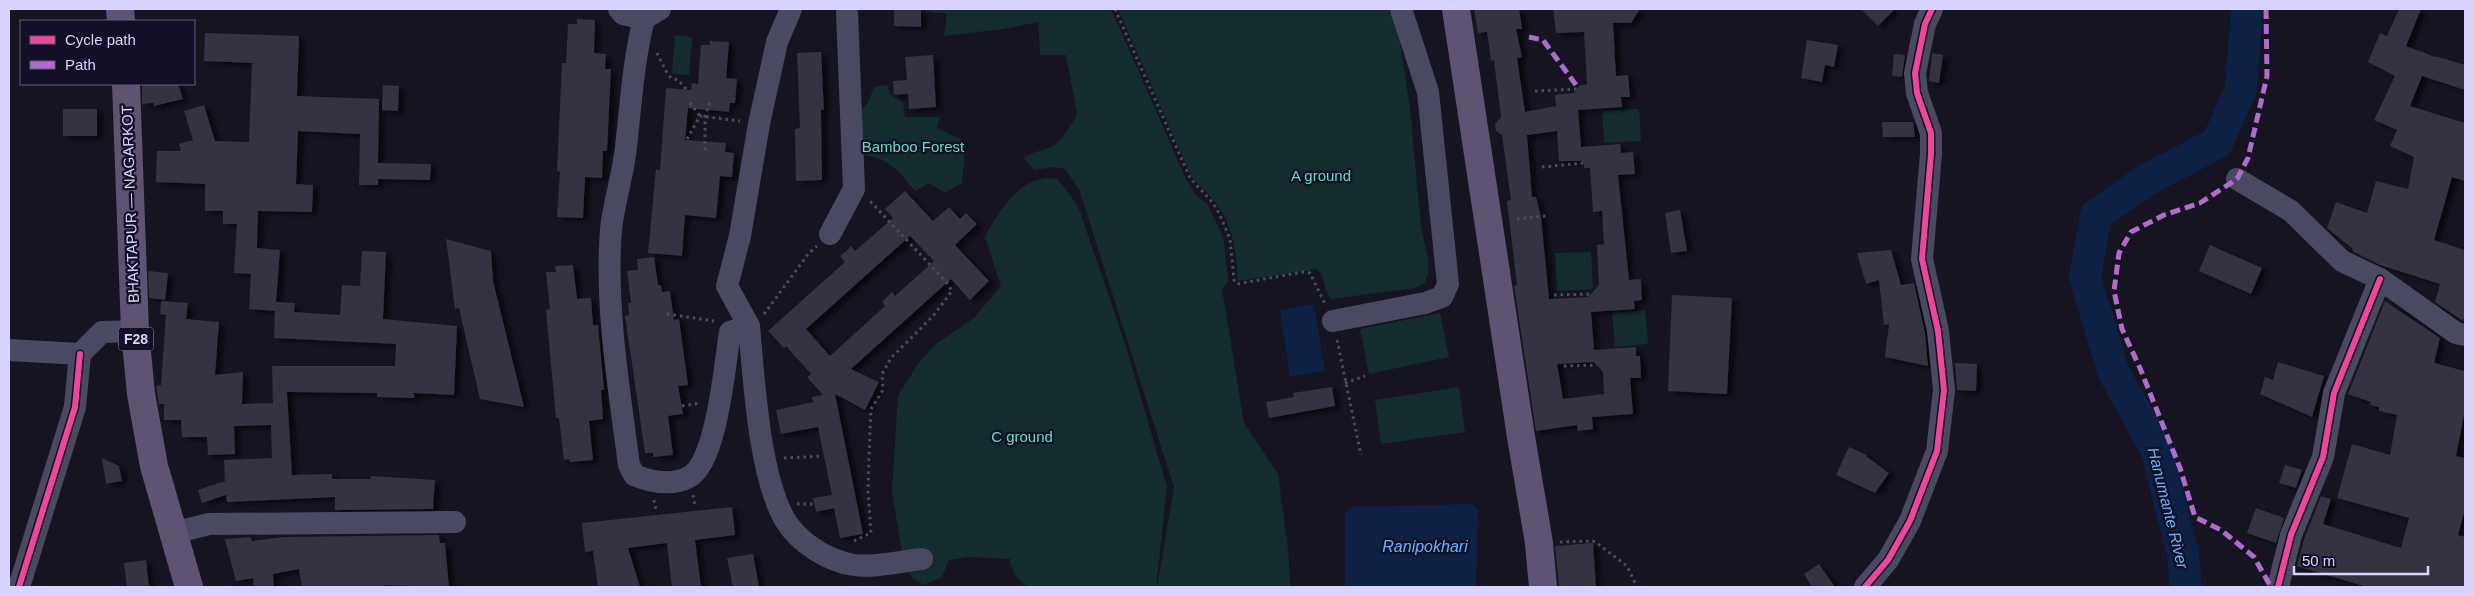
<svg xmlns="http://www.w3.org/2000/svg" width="2474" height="596" font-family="Helvetica,sans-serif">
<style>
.green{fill:#132c2d}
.water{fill:#0d2144}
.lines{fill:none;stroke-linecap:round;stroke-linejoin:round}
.river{stroke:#0d2144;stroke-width:32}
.building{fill:#343243;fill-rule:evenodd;filter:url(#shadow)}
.path{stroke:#44505f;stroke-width:3;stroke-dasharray:2.5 4;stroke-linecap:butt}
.minor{stroke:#4a4962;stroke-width:22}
.major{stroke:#5e5373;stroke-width:28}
.quiet{stroke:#b06ccc;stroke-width:5;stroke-dasharray:10 5;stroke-linecap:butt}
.cycleway-casing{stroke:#130f26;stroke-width:9}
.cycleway{stroke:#ed469a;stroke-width:6}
.labels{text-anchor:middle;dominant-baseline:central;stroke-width:4.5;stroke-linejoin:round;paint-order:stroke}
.shield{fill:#130f26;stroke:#9e99be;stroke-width:1}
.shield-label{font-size:14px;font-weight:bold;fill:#d9d4ff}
.park-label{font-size:15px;fill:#5fe0c0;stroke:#130f26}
.street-label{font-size:15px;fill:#d9d4ff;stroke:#130f26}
.water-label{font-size:16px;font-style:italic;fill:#62b6ff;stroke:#130f26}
</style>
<defs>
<filter id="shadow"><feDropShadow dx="5.5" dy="3" stdDeviation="2.5" flood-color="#0009"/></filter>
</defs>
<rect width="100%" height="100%" fill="#161421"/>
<!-- green -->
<path class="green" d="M923,9h187l3,4 73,166 9,15 13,11 16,34 4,42 -6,9 22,133 34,51 11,83 1,30h-133l17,-100 -95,-298 -14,-20 -12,-2 -19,3 -10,-12c11,-8 20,-7 29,-12 11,-7 17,-21 24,-31l-11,-60h-26l-2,-33 -35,7 -59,7 3,-22 -23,-3z
M1118,9h277l15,100 11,118 7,32v15l-3,9 -10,5 -84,11c-8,-9 -5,-22 -14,-30l-79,12c-3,-48 -9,-70 -46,-103z
M675,35l17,2 -3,38 -17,-1z
M887,85l4,10 12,7 2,15h35l-3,11 29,14 -4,41 -17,10 -16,-10 -14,8c-18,-22 -28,-35 -57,-36v-41l8,-8 9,-20z
M1639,109l2,32 -37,2 -2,-32z
M1047,178l10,1 14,17 8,13 46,134 42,144 -11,100h-128c-11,-8 -16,-14 -18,-28l-42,-2 -19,3 -7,17 -18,8 -12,-7 -8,-15 -12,-71 6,-97 23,-35 16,-17 37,-25 27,-32 -16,-49c13,-25 32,-56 62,-59z
M1591,252l2,37 -36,2 -2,-38z
M1645,310l3,34 -33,3 -3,-34z
M1440,313l9,44 -80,17 -9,-45z
M1459,387l6,45 -84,12 -6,-44z"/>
<!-- water -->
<path class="water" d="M1314,304l11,67 -35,6 -10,-67z
M1471,504l7,5 -2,78h-131v-73l5,-7z"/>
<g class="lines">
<!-- river -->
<path class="river" d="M2186,587l-3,-32 -26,-104 -44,-80 -28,-94 11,-62 52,-36 69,-36 24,-54 6,-80"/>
</g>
<!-- building -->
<path class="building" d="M894,9h27v18l-27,-1z
M1474,9h45l3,20h-6l6,28 -5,1 8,54 31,-6 -1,-11 19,-2 5,-7 8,-2 -3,-52 -28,1 -3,-24h87l-9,14h-18l3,53 12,-1 2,22h-9l1,10 -44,3 3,37 39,-3 1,9 12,-1 2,22 -17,1 11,105 12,-1 1,21 -8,1 1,8 -44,3 3,38 42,-3v9h4l1,22h-11l3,36 -41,3 1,12 -15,2 -1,-6 -41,6 -22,-145 3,-1 -10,-84 4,-1 -9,-65 -6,-4 -1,-7 6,-7 -7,-57 -3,1 -4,-29 -9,1zM1557,131l2,30h24l1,7h6l3,44 9,-1 2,33 -7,1 2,40 -11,12 -39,2 -8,-82 -5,-20h-4l-5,-62zM1594,362l9,10 1,22 -41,5 -6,-35z
M1861,9h34l-17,17z
M2399,9h22l-15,37 29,11v-1l30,9v25l-43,-14 -12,30 55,17v58l-13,-4 -18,63 31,10v64l-2,7 -28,-19 5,-18 -60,-19 -28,-14 1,-2 -26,-21 9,-26 31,11 9,-32 32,8 6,-32 -24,-11 7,-16 -23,-10 21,-44 -27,-14 12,-29 7,3z
M577,19l18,1 -1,33 12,1 -1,15h6l-4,82h-4l-1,27 -17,-1 -2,41 -26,-1 3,-45 -3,-1 5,-108h4l2,-39h9z
M205,33l94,3 -2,60 82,3 -1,64 53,1 -1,16 -52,-1v6h-19l1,-51 -62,-3 -2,53 17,1 -1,27 -54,-1 -1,37 23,2 -4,52 19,1 -1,9 46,3 2,-30 18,1 2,-35 24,1 -3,67 74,7 -3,69 -40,-2v5l-37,-1v-4l-90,-1 5,83 40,-1v5h39v-3l64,4 -2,29 -98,1v-13l-108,5 -1,-7 -24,8 -4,-13 27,-9 -1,-21 48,-2 -1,-33 -37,1 1,28 -27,1 -1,-18h-25l-1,-17h-17v-16h-5l-3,-18 5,-1 5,-70 -6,-1 1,-13 27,2 -2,16 33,3 -4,53 28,-3 -1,32 31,-1 -1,-37h123l1,-22 -122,-6 1,-27 -26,-2 2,-35 -17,-1 3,-49h-14v-13h-18v-27l-49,-2 1,-31h24l-2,-7 14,-4 -9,-29 20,-6 11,36 34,1 3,-79 -48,-2z
M1807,40l31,5 -4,22 -9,-2 -3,17 -21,-4z
M710,41l19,1 -3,36 11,1 -2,24h-5l-1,9 -41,-4 -3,32 41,3 -1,9 9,1 -2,24 -12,-1 -4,42 -31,-3 -3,41 -34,-3 8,-84 4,1 6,-82 25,2 1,-7 6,1 3,-39h9z
M821,52l3,58h-3l1,70 -26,1 -1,-52 5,-1 -3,-75z
M1932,53l11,2 -4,28 -10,-2z
M1894,54l11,1 -3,22 -10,-1z
M933,55l3,52 -27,2 -1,-15 -14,1 -1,-14 14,-1 -2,-23z
M142,84h36l5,15 -29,7 -1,-3 -11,1z
M383,85l16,1 -1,25 -16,-1z
M63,109h34v27h-34z
M1882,122h31l2,15h-32z
M905,191l28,30 16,-14 11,12 6,-6 11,11 -22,21 34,36 -19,19 -19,-21 -100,90 28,13 -14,28 -30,-16 28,140 -23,4 -6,-30 -18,4 -3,-14 19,-3 -14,-68 -37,7 -5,-24 37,-8 -1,-5 11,-2 -16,-18 4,-3 -25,-28 -2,2 -16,-17 77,-69 -5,-6 5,-4 6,-6 4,5 38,-33 -8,-9zM910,236l24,25 -39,35 -3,-4 -10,10 3,4 -55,50 -24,-27z
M1680,210l7,41 -16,2 -6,-40z
M446,239l45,12 2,30 31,126 -44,-8 -21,-91 -4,1z
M2210,245l52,23 -11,26 -52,-23z
M1891,250l10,35 13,-2 11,50 3,33 -43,-9 4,-33 -5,1 -5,-45 -13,4 -9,-31z
M654,257l4,28h3l1,7 8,-1 4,29 5,-1 9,66 -10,1 5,28 -15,2 5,39 -20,2v-4h-8l-20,-137 4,-1 -1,-12h3l-4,-32 11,-1 -1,-11z
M573,265l4,34 14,-1 2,27h5l6,65h-3l2,29 -14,2 4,39 -23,2v-3l-6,1 -5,-42h-3l-10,-108 4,-1 -4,-37h10l-1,-6z
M148,271l20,2 -3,27 -16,-2z
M1672,295l60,3 -5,96 -59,-3z
M2385,301l55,37 -6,25 31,8v39l-9,46 9,2v51l-7,26 7,2v50h-98l-70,-21 7,-27 17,-43 10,3 -8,25 78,24 8,-30 -72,-20 15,-54 38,11 7,-40 -18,-4v-4l-9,-2 1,-3 -23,-8z
M2278,362l46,14 -12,41 -52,-23 5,-17 8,3z
M1955,363l22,1 -1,27 -19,-1z
M1332,387l3,19 -66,12 -3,-16 28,-5 -1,-4z
M1849,447l18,8 -1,1 23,17 -14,20 -39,-18z
M102,458l17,8 3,15 -16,3z
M2285,465l17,5 -6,18 -17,-5z
M732,507l3,28 -40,5 6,47h-29l-5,-44 -39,5 12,39h-42l-5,-36 -8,1 -3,-29z
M2256,508l28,10 -8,25 -29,-10z
M439,535l1,8h5l4,44 -65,-2 1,2h-83l-3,-18 -26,5 1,13h-20l-1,-9 -17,3 -11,-42 25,-2 2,4 32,-4z
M1593,543l3,44 -37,-1 -4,-40z
M753,554l6,33h-26l-6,-29z
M146,560l3,27h-22l-3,-24z
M1819,564l16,23h-23l-8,-13z"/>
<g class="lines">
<!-- path -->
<path class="path" d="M1115,9l75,169 23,25 6,10 11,26 4,41 3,4 66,-12 7,1 15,31
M657,53l10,20 4,5 7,2 9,10
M1535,91l44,-2
M690,103l10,13
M687,139l13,-23 40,5
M705,150v-34l5,-14
M1542,167l42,-4
M1517,219l29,-3
M1554,295l39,-1
M667,314l47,7
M764,314l45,-61 8,-7
M1337,340l24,115
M1564,366l33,-1
M1345,383l20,-7
M682,406l18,-3
M784,458l39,-2
M693,495l2,11
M654,500l2,10
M797,504h17
M854,541l17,-8 -3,-43 2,-60 1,-21 12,-19 -1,-16 9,-16 42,-42 19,-25 -4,-7 -78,-83
M1560,542l33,-1 5,3 29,22 10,21"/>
<!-- minor -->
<path class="minor" d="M619,9l4,5 21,5
M660,9l-16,10c-11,43 -13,85 -18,128 -3,28 -12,55 -15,82 -6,78 8,159 18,236l5,10c17,7 38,11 55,2 28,-14 36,-115 41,-145l19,-6 -22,-40 13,-50 19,-112 18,-82 14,-33
M2237,179l54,32 51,50 38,18 76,54 9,2
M830,234l24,-45 -7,-176
M1333,321l92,-18 17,-6 6,-13 -20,-192 -27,-83
M749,326c5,54 10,149 36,194 14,23 43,41 69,45 21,3 46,-4 68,-6
M9,350l71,4 22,-22 33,-1
M173,533l36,-9 246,-2
M19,587l56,-180 5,-53
M1865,587l23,-27 22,-39 27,-70 7,-61 -6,-59 -16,-72 9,-105v-21l-14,-40 -2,-20 10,-49 7,-15
M2278,587l13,-52 32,-78 11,-64 46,-114"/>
<!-- major -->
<path class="major" d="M120,9l1,12
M1456,9l65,428 18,106 4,44
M126,84l9,247 6,63 13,72 35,121"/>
<!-- quiet -->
<path class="quiet" d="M2266,9l1,67 -19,82 -11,21 -37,24 -36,12 -33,17 -12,21 -5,38 8,38 18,39 40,100 15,49 26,13 33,27 17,30
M1529,37l14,3 36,49"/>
<!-- cycleway casing -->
<g class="cycleway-casing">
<path id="cycleway" d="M19,587l56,-180 5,-53
M1865,587l23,-27 22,-39 27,-70 7,-61 -6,-59 -16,-72 9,-105v-21l-14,-40 -2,-20 10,-49 7,-15
M2278,587l13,-52 32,-78 11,-64 46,-114"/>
</g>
<!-- cycleway -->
<use href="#cycleway" class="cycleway"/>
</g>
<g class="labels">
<!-- shield labels -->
<rect class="shield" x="118.5" y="327.5" width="35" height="23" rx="4"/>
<g class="shield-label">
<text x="136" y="339">F28</text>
</g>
<!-- park labels -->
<g class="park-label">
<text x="913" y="146">Bamboo Forest</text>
<text x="1321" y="175">A ground</text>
<text x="1022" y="436">C ground</text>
</g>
<!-- street labels -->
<g class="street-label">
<text transform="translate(130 204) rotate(-92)">BHAKTAPUR — NAGARKOT</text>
</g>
<!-- water labels -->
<g class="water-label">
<text transform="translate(2168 508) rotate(76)">Hanumante River</text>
<text x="1425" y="546">Ranipokhari</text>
</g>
</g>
<!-- border -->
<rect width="2474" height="596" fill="none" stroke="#d9d4ff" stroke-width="20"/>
<!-- legend -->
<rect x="20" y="20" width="175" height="65" fill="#130f26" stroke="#625e7d"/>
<rect x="30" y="36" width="25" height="8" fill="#ed469a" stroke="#625e7d"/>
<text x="65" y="45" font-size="15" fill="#d9d4ff">Cycle path</text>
<rect x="30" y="61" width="25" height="8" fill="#b06ccc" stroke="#625e7d"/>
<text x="65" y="70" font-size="15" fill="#d9d4ff">Path</text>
<!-- scale -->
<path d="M2294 566v8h134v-8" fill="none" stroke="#d9d4ff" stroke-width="2.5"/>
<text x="2302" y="566" font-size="15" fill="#d9d4ff" stroke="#130f26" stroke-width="4" paint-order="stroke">50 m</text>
</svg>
